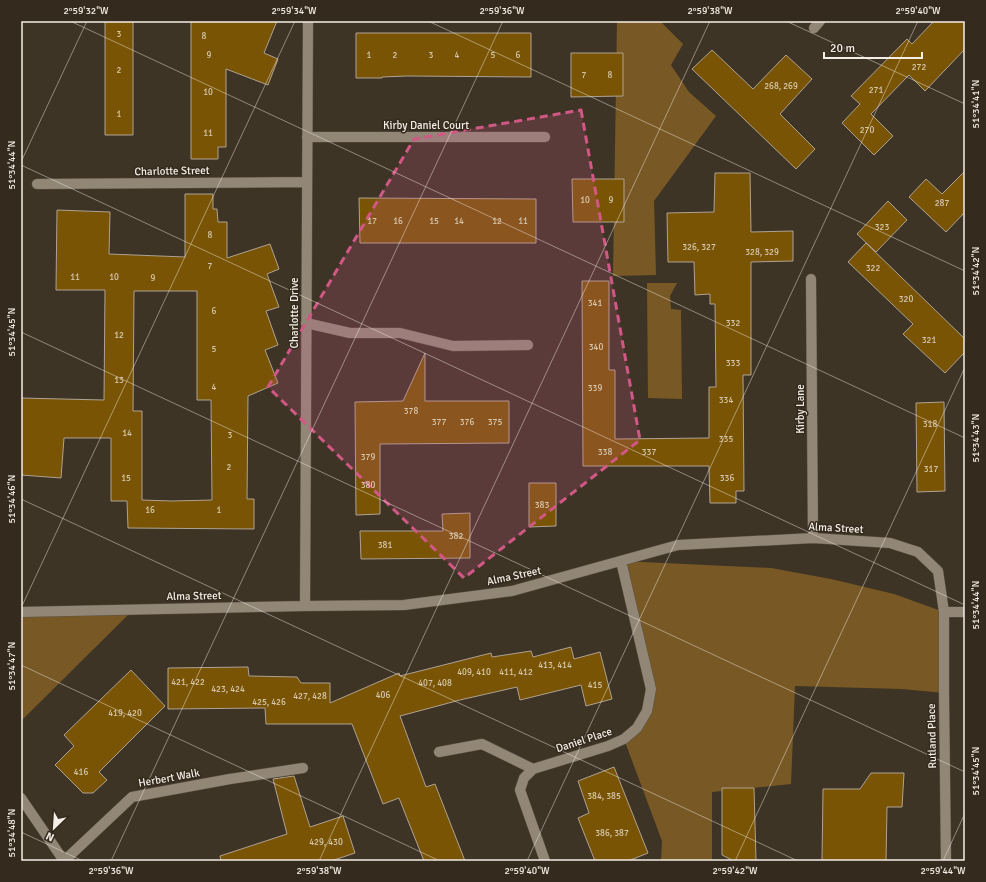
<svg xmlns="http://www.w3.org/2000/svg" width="986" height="882" font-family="Signika,sans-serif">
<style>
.green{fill:#785925}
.building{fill:#7a5405;stroke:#aea292;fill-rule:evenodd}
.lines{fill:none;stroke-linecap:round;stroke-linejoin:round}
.service-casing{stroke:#5b5347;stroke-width:11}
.minor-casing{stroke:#5b5347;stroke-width:11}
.service{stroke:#928777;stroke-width:10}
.minor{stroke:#928777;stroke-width:10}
.marked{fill:#d15885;fill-opacity:0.2;stroke:#d15885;stroke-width:3;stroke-dasharray:8 5;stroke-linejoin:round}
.ticks{fill:none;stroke:#f5eee6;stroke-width:1;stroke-opacity:0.45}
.labels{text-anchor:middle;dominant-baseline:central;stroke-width:3;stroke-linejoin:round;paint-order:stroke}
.number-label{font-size:9px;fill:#d6c8ae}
.street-label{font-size:11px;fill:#f5eee6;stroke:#342a1d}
.neatline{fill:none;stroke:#f5eee6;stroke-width:1.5}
.ticks-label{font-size:10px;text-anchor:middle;fill:#f5eee6}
</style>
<rect width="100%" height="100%" fill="#3e3426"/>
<!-- green -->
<path class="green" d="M617,21h43l23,23 -12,21 18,27 27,24 -62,85 2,74 -43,1z
M647,283h30l-7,13 1,13 10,1 1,89 -34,-1z
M621,561l150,7 60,11 63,15 50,18v81l-42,-4 -107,-3 -4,98 -79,8v69h-51l1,-20 -38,-102 13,-11 14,-39z
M134,609l-113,112v-109z"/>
<!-- building -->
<path class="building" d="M105,21h28v114h-28z
M191,21h86l-13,32 14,6 -10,26 -42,-16v78h-8v12h-27z
M934,21h31v28l-40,42 -16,-16 -38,39 22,22 -19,19 -32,-32 18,-19 -9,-8 56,-57 5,5z
M356,33h175v44l-124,-1 -25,1v1h-26z
M712,50l41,39 33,-34 26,24 -32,35 35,35 -19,20 -104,-100z
M571,53h52v43l-52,1z
M965,171v41l-19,20 -37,-35 17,-18 16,15z
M715,173h35l1,59 42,-1v30l-42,1v113h-8l1,116h-8v12h-26l-1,-37h-126l-1,-185h27v89h6v69l94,-1v-51h7l-1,-83h-5v-10l-15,1 -1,-33h-26l-1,-49 47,-1z
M572,179h52v43h-51z
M185,194h28v15h4l1,13h9v36l43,-14 9,25 -12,5 12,33 -13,4 12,34 -13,5 13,33 -30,13 -1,103h7v30l-126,-1 -1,-27h-16v-63h-47l-3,40 -40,-3v-77l83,2 1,-110h-49l1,-80 53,2 -1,42 76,3zM134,291h63v109h14l1,100 -40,1 -30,-1v-89h-9z
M359,198l177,1v44h-176z
M888,201l19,19 -31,32 -19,-18z
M866,243l99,96v13l-20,21 -42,-39 10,-10 -65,-62z
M425,353v48h84v42l-129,1v70l-24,1 -1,-113 48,-1z
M944,402l1,89 -28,1 -1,-89z
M529,483h27v43l-27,1z
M470,513v45l-109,1 -1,-28h83l-1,-17z
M571,647l3,12 26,-7 12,47 -26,7 -5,-21 -61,15 -3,-13 -57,13 -60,16 26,71 9,-3 30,77h-41l-25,-63 -16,6 -31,-80h-86l-1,-16 -97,1v-41l80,-1 1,9 48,1 4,6h29v20l69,-30 1,3 91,-23 1,4 39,-6 2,6z
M131,670l34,36 -66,66 8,8 -14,13h-10l-28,-28 19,-19 -10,-11z
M614,767l34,86 -20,8h-33l-17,-43 11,-5 -11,-32z
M871,773h33l-2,34h-15l-1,54h-64l1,-72h37z
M294,776l16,51 33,-11 12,37 -24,8h-110l-1,-5 67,-22 -14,-55z
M722,788h32l2,73h-22l-12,-6z"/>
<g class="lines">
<!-- service casing -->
<g class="service-casing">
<path id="service" d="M439,752l43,-8 51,25"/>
</g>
<!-- minor casing -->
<g class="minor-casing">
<path id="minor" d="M814,28l6,-7
M307,137h238
M37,184l270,-2
M811,279l2,259
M306,323l44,10h50l53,13 75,-1
M305,606l3,-585
M21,612l284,-6 99,-1 108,-14 166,-46 135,-7 77,5 28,9 20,19 6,41h21
M944,612v81l2,168
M21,798l43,63
M64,861l68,-64 98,-18 73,-11
M545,861l-25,-71 4,-12 9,-9 75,-23 16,-7 13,-11 10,-17 4,-22 -30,-128"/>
</g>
<!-- service -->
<use href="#service" class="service"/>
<!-- minor -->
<use href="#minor" class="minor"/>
</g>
<!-- marked area -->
<path class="marked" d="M581,110l59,330 -176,138 -196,-191 146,-248z"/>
<!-- ticks -->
<path class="ticks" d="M70,21l895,417M428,21l537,250M786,21l179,83M21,162l66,-141M21,165l944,440M21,332l944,440M21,499l777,362M21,608l274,-587M21,665l419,196M21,832l62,29M111,861l392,-840M319,861l391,-840M527,861l391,-840M735,861l230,-494M943,861l22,-48"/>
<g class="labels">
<!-- number labels -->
<g class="number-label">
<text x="119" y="34">3</text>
<text x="204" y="36">8</text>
<text x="209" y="55">9</text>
<text x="369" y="55">1</text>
<text x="395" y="55">2</text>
<text x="431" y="55">3</text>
<text x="457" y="55">4</text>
<text x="493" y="55">5</text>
<text x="518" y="55">6</text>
<text x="919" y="67">272</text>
<text x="119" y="70">2</text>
<text x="584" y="75">7</text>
<text x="610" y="75">8</text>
<text x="781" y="86">268, 269</text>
<text x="876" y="90">271</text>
<text x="208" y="92">10</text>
<text x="119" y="114">1</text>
<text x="867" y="130">270</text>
<text x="208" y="133">11</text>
<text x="585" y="200">10</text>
<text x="611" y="200">9</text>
<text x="942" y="203">287</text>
<text x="372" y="221">17</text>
<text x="398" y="221">16</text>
<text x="434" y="221">15</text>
<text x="459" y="221">14</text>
<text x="497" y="221">12</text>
<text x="523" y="221">11</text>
<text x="882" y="227">323</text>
<text x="210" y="235">8</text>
<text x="699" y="247">326, 327</text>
<text x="762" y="252">328, 329</text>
<text x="210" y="266">7</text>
<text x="873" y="268">322</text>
<text x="75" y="277">11</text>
<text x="114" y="277">10</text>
<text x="153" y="278">9</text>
<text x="906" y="299">320</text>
<text x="595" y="303">341</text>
<text x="214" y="311">6</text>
<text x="733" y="323">332</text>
<text x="119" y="335">12</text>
<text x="929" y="340">321</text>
<text x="596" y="347">340</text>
<text x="214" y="349">5</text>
<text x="733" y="363">333</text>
<text x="119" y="380">13</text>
<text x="214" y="387">4</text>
<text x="595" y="388">339</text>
<text x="726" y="400">334</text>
<text x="411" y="411">378</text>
<text x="439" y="422">377</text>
<text x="467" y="422">376</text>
<text x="495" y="422">375</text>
<text x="930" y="424">318</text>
<text x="127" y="433">14</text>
<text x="230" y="435">3</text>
<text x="726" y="439">335</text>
<text x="605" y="452">338</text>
<text x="649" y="452">337</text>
<text x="368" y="457">379</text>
<text x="229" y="467">2</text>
<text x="931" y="469">317</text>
<text x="126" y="478">15</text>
<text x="727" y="478">336</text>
<text x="368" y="485">380</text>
<text x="542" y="505">383</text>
<text x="150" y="510">16</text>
<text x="219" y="510">1</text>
<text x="456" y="536">382</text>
<text x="385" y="545">381</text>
<text x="555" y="665">413, 414</text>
<text x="474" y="672">409, 410</text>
<text x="516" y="672">411, 412</text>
<text x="188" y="682">421, 422</text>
<text x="435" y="683">407, 408</text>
<text x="595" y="685">415</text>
<text x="228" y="689">423, 424</text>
<text x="383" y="695">406</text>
<text x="310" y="696">427, 428</text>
<text x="269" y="702">425, 426</text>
<text x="125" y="713">419, 420</text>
<text x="81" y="772">416</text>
<text x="604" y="796">384, 385</text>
<text x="612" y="833">386, 387</text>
<text x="326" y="842">429, 430</text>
</g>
<!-- street labels -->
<g class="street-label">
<text x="426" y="125">Kirby Daniel Court</text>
<text transform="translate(172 171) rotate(-1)">Charlotte Street</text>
<text transform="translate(294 313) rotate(-90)">Charlotte Drive</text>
<text transform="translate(800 409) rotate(-90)">Kirby Lane</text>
<text transform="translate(836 528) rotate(3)">Alma Street</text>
<text transform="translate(514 576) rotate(-12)">Alma Street</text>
<text transform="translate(194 596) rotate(-1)">Alma Street</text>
<text transform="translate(932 736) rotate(-91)">Rutland Place</text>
<text transform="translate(584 740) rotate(-18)">Daniel Place</text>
<text transform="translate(169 778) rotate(-10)">Herbert Walk</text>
</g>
</g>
<!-- border -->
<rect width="986" height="882" fill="none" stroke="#342a1d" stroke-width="44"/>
<!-- north arrow -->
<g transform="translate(54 828) rotate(205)" stroke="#342a1d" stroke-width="3" paint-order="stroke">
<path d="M0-3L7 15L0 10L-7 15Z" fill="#f5eee6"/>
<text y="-6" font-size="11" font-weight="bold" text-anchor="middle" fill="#f5eee6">N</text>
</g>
<!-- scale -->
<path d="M824 52v6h98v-6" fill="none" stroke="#f5eee6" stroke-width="2"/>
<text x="830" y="52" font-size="12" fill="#f5eee6" stroke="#342a1d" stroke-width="3" paint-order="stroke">20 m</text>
<rect x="22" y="22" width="942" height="838" class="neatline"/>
<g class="ticks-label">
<text x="86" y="14">2°59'32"W</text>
<text x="294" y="14">2°59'34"W</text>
<text x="502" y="14">2°59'36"W</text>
<text x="710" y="14">2°59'38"W</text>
<text x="918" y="14">2°59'40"W</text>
<text transform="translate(975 104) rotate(-90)" y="4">51°34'41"N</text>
<text transform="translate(11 165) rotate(-90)" y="4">51°34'44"N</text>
<text transform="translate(975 271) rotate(-90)" y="4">51°34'42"N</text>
<text transform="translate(11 332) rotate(-90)" y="4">51°34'45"N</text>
<text transform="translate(975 438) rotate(-90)" y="4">51°34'43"N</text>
<text transform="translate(11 499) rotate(-90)" y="4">51°34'46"N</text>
<text transform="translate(975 605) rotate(-90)" y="4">51°34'44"N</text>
<text transform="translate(11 666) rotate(-90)" y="4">51°34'47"N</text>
<text transform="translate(975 771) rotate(-90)" y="4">51°34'45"N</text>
<text transform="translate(11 833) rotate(-90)" y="4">51°34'48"N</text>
<text x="111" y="874">2°59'36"W</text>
<text x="319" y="874">2°59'38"W</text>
<text x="527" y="874">2°59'40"W</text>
<text x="735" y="874">2°59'42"W</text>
<text x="943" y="874">2°59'44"W</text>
</g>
</svg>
